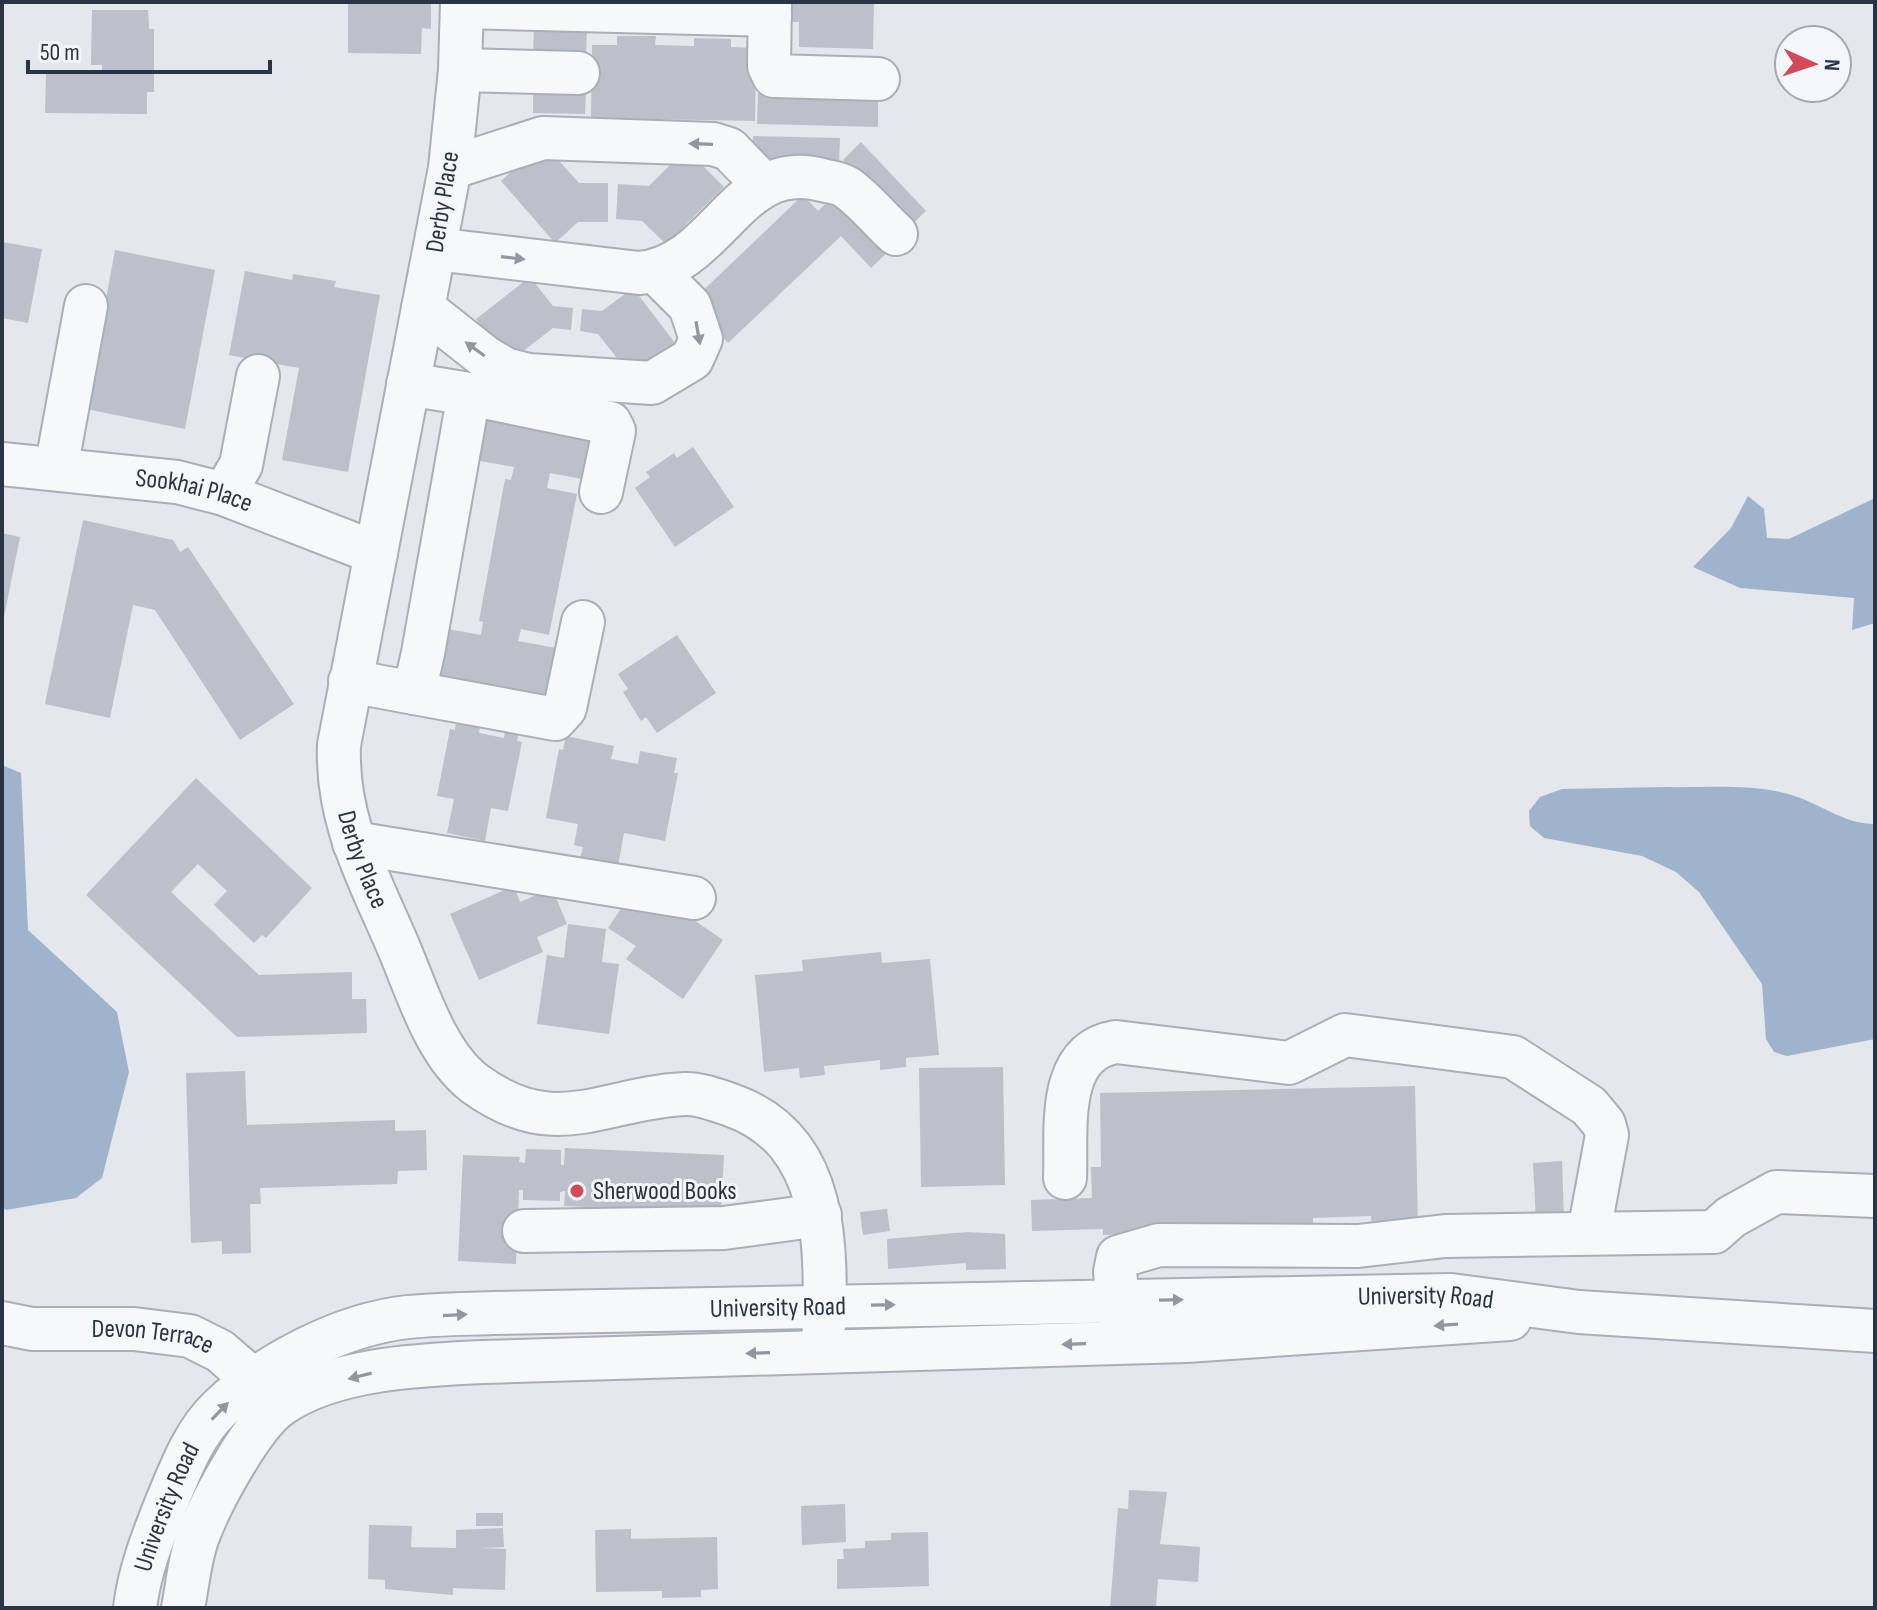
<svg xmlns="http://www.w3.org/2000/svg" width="1877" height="1610" font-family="'Sofia Sans Condensed',sans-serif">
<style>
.water{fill:#9fb4cc}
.building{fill:#bbc0ca}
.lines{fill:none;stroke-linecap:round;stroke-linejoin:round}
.minor-casing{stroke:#a9aeb7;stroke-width:46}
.minor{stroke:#f7f8fa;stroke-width:42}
.oneway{fill:#9196a0}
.poi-dot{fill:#d1495b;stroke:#f4f6f9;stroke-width:3}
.labels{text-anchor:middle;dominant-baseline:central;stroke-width:6;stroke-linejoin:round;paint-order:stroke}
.street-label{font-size:26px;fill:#2b3445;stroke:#f4f6f9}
.poi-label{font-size:26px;fill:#2b3445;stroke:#f4f6f9;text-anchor:start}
</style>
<rect width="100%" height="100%" fill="#e4e7ec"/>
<!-- water -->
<path class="water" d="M1748,496l16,13 3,29 22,1 86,-41v125l-23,7 2,-32 -114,-10 -47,-21 38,-39z
M2,765l19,8 7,157 89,82 12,60 -27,106 -26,20 -70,12 -4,-3z
M1664,787c39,1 85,-4 124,7 31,8 54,30 87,30v215l-88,17 -13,-4 -8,-13 -4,-55 -63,-92 -23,-20 -34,-16 -98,-18 -14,-12 -1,-15 11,-14 22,-8z"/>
<!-- building -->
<path class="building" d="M348,2h83v27l-9,-1 -1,26 -73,-1z
M791,2h83l-1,47 -74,-2v-25h-9z
M92,10h56l1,19h5v63h-7v22l-102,-1 1,-39h56v-9h-11z
M534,28l53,1 -1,27 -53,-1z
M617,36h39l-1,9 39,1v-8l37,1v8l25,1 -1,73 -164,-3 1,-73h25z
M533,86l53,1 -1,27 -52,-1z
M758,93l120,3v31l-121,-3z
M753,136l87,2 -1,25 -87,-3z
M861,142l65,69 -18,17 -65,-68z
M543,143l36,40h29v39h-30l-23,21 -54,-62z
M686,149l38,38 -58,57 -24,-23 -26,-2 2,-35 31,2z
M838,192l53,57 -20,19 -30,-32 -113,107 -38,-40 113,-108 15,16z
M2,242l40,7 -14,74 -26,-5z
M115,250l100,20 -30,159 -99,-20z
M245,271l47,9 1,-6 43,7 -2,6 46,8 -32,177 -66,-12 17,-92 -70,-13z
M530,277l23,29 20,2 -2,22 -18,-2 -44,34 -33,-43z
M633,288l42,55 -43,34 -34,-43 -18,-3 2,-22 20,2z
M486,405l112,21 -11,54 -37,-7 -3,15 30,6 -28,141 -28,-6 -3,12 38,7 -12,58 -113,-22 11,-56 39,7 2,-13 -4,-1 26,-142 6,1 3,-13 -39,-7z
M693,447l41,60 -59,40 -40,-59 15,-11 -4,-5 28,-19 3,5z
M83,520l90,20 7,12 8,-5 106,157 -54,36 -85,-130 -22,-5 -23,113 -65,-14z
M2,533l18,4 -17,85h-1z
M677,635l39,58 -59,40 -11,-16 -5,4 -18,-29 5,-3 -10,-15z
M457,715l24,5 -2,13 25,5 2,-13 14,3 -3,13 5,1 -14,69 -17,-3 -6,33 -38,-8 7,-34 -17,-3 13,-67 5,1z
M566,736l48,10 -3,13 27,5 2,-13 37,7 -3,15h4l-13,68 -41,-8 -6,33 -38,-7 3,-12 -9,-2 4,-21 -32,-6 13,-69 4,1z
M196,778l116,110 -46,50 -4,-3 -8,8 -40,-38 13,-14 -29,-27 -27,28 88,83 93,-3v27h14l1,34 -130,4 -151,-142z
M514,886l6,16 32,-14 15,36 -30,13 6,15 -64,28 -29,-66z
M630,895l28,20 8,-14 57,39 -40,59 -57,-40 10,-13 -28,-18z
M568,924l38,5 -4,33 17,2 -10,70 -72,-10 10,-69 17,3z
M881,952l1,11 48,-4 9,96 -33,3v9l-26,3v-10l-56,6 1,9 -25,3 -1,-10 -35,4 -9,-97 48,-4 -1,-11z
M1003,1067l2,118 -84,2 -2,-119z
M245,1071l2,54 148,-5v11l31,-1 1,40 -29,1 -1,13 -137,4 1,16h-11l1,49 -29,1v-13l-31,2 -5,-170z
M1415,1086l3,140 -46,1 -1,-11 -58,2v12l-210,5v-6l-71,2 -1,-31 61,-2 -1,-31h10l-1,-74z
M565,1148l159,7 -3,58 -157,-7 1,-15 -5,1v9l-37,-1v-10h-4l-3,74 -58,-3 5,-106 57,2 -1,5 6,1 1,-14 35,1v15h3z
M1562,1161l2,57 -28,2 -3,-57z
M887,1209l3,22 -27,4 -3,-23z
M967,1232l38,2 1,35 -40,1v-7l-78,6 -1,-30z
M1129,1490l38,2 -7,52 40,3 -2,35 -40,-3 -2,29h-46l8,-100 10,1z
M845,1504l1,38 -44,3 -1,-39z
M476,1513h27v13h-27z
M369,1525l43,1 -1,21 45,1v-18l47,-2 1,19 -23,1 25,1 -1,41 -52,-2v7l-68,-6v-9l-17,-1z
M631,1529v10l86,-2 1,52 -17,1v7l-39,1v-7l-66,1 -1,-62z
M928,1532l1,54 -92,3v-30h7l-1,-10 22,-1v-7l26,-1v-7z"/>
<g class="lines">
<!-- minor casing -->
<g class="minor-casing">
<g id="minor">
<path id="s1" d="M462,2l-2,68 -10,98 -111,577c-3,76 30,133 59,201 19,44 37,107 76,137 81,60 128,15 210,11 14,-1 33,6 47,11 105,37 95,156 92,246"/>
<path d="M770,2l-1,64 5,10 104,3"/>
<path d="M462,7l308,8"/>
<path d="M460,70l118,3"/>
<path d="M450,168l93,-30 170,6 16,5 34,35"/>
<path d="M435,249l204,24c80,-7 98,-116 183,-93 8,2 18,3 24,7 18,12 34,33 50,47"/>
<path d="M423,308l62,49 20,12 24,6 123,8 40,-24 9,-20 -11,-33 -35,-35"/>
<path d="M469,394l141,29 4,8 -13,61"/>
<path id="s2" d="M2,464l175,18 47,12 152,59"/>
<path d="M56,469l30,-163"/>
<path d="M224,494l17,-29 17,-89"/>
<path d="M350,681l64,12 9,-40 46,-259 -61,-10"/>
<path d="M414,693l141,26 10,-11 18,-86"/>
<path d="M354,843l340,55"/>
<path d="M1065,1178c2,-47 -10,-126 51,-136l173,21 56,-28 168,22 76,49 15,18 3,11 -18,97"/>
<path d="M524,1231l200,-3 96,-13"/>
<path id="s3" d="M2,1323l30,6h102l56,7 30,15 54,47"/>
<path d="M1121,1326l-6,-54 3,-15 41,-12 199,1 87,-10 269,-4 17,-15 45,-25 99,4"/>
<path id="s4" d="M135,1608c4,-36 18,-71 31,-104 14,-33 27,-70 53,-95 47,-46 124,-85 189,-92 28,-3 57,-3 85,-4l958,-18 128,17 296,19"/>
<path d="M183,1608c5,-25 7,-54 17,-77 13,-33 53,-108 82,-127 53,-36 139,-39 201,-42l703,-21 324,-22"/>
</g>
</g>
<!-- minor -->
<use href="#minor" class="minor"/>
</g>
<!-- one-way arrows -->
<defs><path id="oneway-solid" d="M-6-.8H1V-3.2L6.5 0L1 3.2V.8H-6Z" transform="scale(2)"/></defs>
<g class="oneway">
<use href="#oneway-solid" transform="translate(701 144) rotate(-178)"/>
<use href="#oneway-solid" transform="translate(513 258) rotate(7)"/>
<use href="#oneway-solid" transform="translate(698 333) rotate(80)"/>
<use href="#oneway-solid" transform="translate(475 349) rotate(-144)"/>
<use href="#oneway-solid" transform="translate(1171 1300) rotate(-1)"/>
<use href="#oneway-solid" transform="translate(883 1305) rotate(-1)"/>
<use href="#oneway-solid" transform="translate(455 1315) rotate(-3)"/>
<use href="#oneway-solid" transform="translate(1446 1325) rotate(176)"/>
<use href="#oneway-solid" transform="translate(1074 1344) rotate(178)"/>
<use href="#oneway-solid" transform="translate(758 1353) rotate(178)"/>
<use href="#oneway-solid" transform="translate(360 1376) rotate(166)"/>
<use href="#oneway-solid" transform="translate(220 1411) rotate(-46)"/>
</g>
<!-- markers -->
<circle class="poi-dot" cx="577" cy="1191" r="8"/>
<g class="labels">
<!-- street labels -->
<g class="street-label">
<text transform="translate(443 202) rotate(-81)">Derby Place</text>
<text stroke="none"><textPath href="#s2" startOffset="194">Sookhai Place</textPath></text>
<text stroke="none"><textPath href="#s1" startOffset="872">Derby Place</textPath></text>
<text stroke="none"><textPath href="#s4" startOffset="1450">University Road</textPath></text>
<text stroke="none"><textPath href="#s4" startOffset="802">University Road</textPath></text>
<text stroke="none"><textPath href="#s3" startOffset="152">Devon Terrace</textPath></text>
<text stroke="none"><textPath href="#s4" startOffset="106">University Road</textPath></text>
</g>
<!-- poi labels -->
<g class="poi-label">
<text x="593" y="1191">Sherwood Books</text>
</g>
</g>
<!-- border -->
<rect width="1877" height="1610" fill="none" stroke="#2b3445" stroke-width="8"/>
<!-- north arrow -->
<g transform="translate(1813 64) rotate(93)"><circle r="38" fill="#f4f6f9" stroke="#a4a8b1" stroke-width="2"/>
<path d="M0-6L14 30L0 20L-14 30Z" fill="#d1495b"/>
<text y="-12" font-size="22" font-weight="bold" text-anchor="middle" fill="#2b3445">N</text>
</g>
<!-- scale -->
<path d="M28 60v12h242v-12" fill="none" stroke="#2b3445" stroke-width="4"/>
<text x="40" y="60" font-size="24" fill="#2b3445" stroke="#f4f6f9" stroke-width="6" paint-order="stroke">50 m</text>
</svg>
